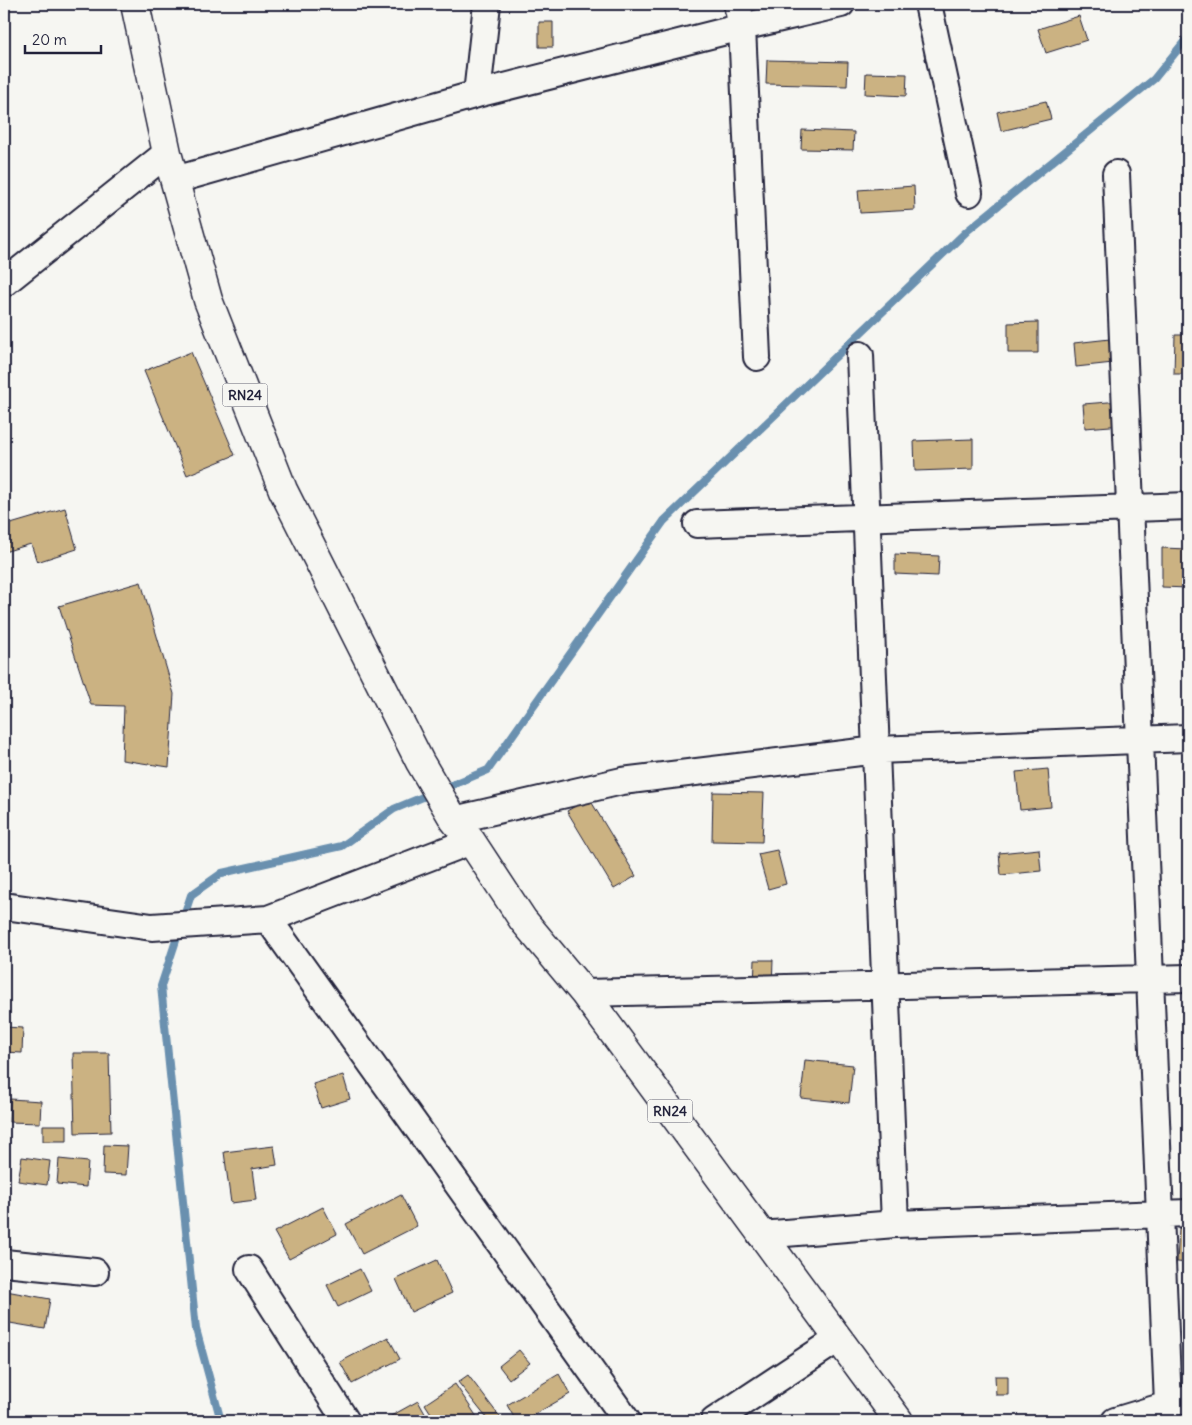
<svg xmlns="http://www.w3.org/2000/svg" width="1192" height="1425" font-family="Delius,sans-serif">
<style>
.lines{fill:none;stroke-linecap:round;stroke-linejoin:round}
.stream{stroke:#6a90af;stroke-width:8}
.building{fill:#cbb282;stroke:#22223b}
.street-casing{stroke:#22223b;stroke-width:30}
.primary-casing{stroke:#22223b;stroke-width:31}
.street{stroke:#f6f6f2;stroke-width:26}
.primary{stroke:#f6f6f2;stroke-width:28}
.labels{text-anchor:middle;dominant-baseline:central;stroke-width:5;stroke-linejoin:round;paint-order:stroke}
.shield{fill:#f6f6f2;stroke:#626272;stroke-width:1}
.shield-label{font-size:14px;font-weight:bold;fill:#22223b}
</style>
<rect width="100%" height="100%" fill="#f6f6f2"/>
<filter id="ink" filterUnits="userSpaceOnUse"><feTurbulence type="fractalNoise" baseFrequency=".02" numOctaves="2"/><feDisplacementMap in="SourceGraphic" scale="10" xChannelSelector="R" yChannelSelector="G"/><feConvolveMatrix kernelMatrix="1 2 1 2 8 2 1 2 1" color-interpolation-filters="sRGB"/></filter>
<g filter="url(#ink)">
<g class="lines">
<!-- stream -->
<path class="stream" d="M221,1421l-25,-92 -35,-343 30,-91 31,-22 120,-27 52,-37 94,-39 176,-249 303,-290 187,-152 34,-42"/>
</g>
<!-- building -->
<path class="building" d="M1079,16l8,24 -41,13 -8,-24z
M539,22h14v25h-14z
M767,60l81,2 -1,24 -81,-2z
M866,73l41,1 -1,22 -41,-2z
M1046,101l5,18 -50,12 -4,-19z
M802,130l52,2 -1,18 -52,-1z
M914,186l1,24 -55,3 -2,-23z
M1038,322v31h-30v-30z
M1175,335h13v39h-14z
M1110,339l3,24 -37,4 -2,-24z
M191,352l44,103 -48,20 -43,-104z
M1121,401l2,24 -38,3 -2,-24z
M973,439v30l-58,2 -1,-30z
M65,508l12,41 -40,13 -6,-18 -27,8v-26z
M1162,548l26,1v39l-26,-1z
M895,554l44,2 -1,20 -43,-2z
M141,582l33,112 -5,73 -47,-7 2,-54 -33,-1 -32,-99z
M1048,769l3,38 -31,3 -4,-38z
M713,792l51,1 -2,49 -50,-1z
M589,798l47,78 -22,13 -47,-78z
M1039,849l2,22 -40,4 -2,-22z
M777,850l9,34 -18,5 -10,-35z
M755,960h18l-1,27h-18z
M4,1027l19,1 -1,25 -18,-1z
M73,1053h36l2,79 -36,1z
M805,1060l48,5 -4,38 -48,-5z
M343,1075l7,24 -29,9 -8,-24z
M10,1099l31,2 -1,22 -31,-1z
M43,1125h24v16h-24z
M104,1145l24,1 -2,29 -23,-1z
M274,1146l3,19 -25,4 4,31 -25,3 -7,-51z
M22,1157l28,4 -3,24 -29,-4z
M59,1159l29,3 -2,25 -29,-3z
M401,1195l16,31 -55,28 -16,-30z
M323,1207l14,27 -48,25 -15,-27z
M1179,1228h9v35l-11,-1z
M437,1260l15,33 -41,19 -15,-33z
M360,1269l11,22 -33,16 -11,-22z
M6,1291l44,8 -5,30 -41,-7v-16z
M388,1337l12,22 -48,25 -12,-22z
M519,1350l11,13 -21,16 -10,-13z
M559,1374l11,20 -47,27h-7l-9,-16z
M468,1375l35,46h-14l-31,-39z
M995,1376h13v19h-12z
M455,1384l24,36 -2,1h-41l-11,-17z
M418,1401l10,18 -4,2h-42z"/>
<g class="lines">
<!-- street casing -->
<g class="street-casing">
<path id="street" d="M737,4l5,23 15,330
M928,4l41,189
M477,94l10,-90
M1116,174l52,1230
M175,180l302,-86 265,-67 99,-23
M4,283l163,-130
M860,355l35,869
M697,524l491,-18
M454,820l168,-39 255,-31 311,-12
M4,906l148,21 116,-8 203,-78
M268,919l359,502
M584,993l604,-15
M761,1235l134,-11 293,-11
M4,1263l91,9
M249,1269l97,152
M714,1421l124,-82
M1115,1421l73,-22"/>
</g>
<!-- primary casing -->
<g class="primary-casing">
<path id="primary" d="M135,4l32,149 41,147 75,190 137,272 34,58 17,21 52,79 61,73 315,428"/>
</g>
<!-- street -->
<use href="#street" class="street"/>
<!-- primary -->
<use href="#primary" class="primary"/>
</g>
</g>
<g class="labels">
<!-- shield labels -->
<g class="shield">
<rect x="222.5" y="383.5" width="45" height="23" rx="4"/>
<rect x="647.5" y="1099.5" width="45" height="23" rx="4"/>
</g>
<g class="shield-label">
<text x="245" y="395">RN24</text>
<text x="670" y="1111">RN24</text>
</g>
</g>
<!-- margin -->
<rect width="1192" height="1425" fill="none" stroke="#f6f6f2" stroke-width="20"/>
<rect x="10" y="10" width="1172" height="1405" fill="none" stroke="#22223b" stroke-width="2" filter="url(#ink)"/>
<!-- scale -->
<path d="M25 45v8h76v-8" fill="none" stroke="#22223b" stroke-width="2.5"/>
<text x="32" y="45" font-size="15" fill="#22223b" stroke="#f6f6f2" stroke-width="4" paint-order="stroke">20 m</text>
</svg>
